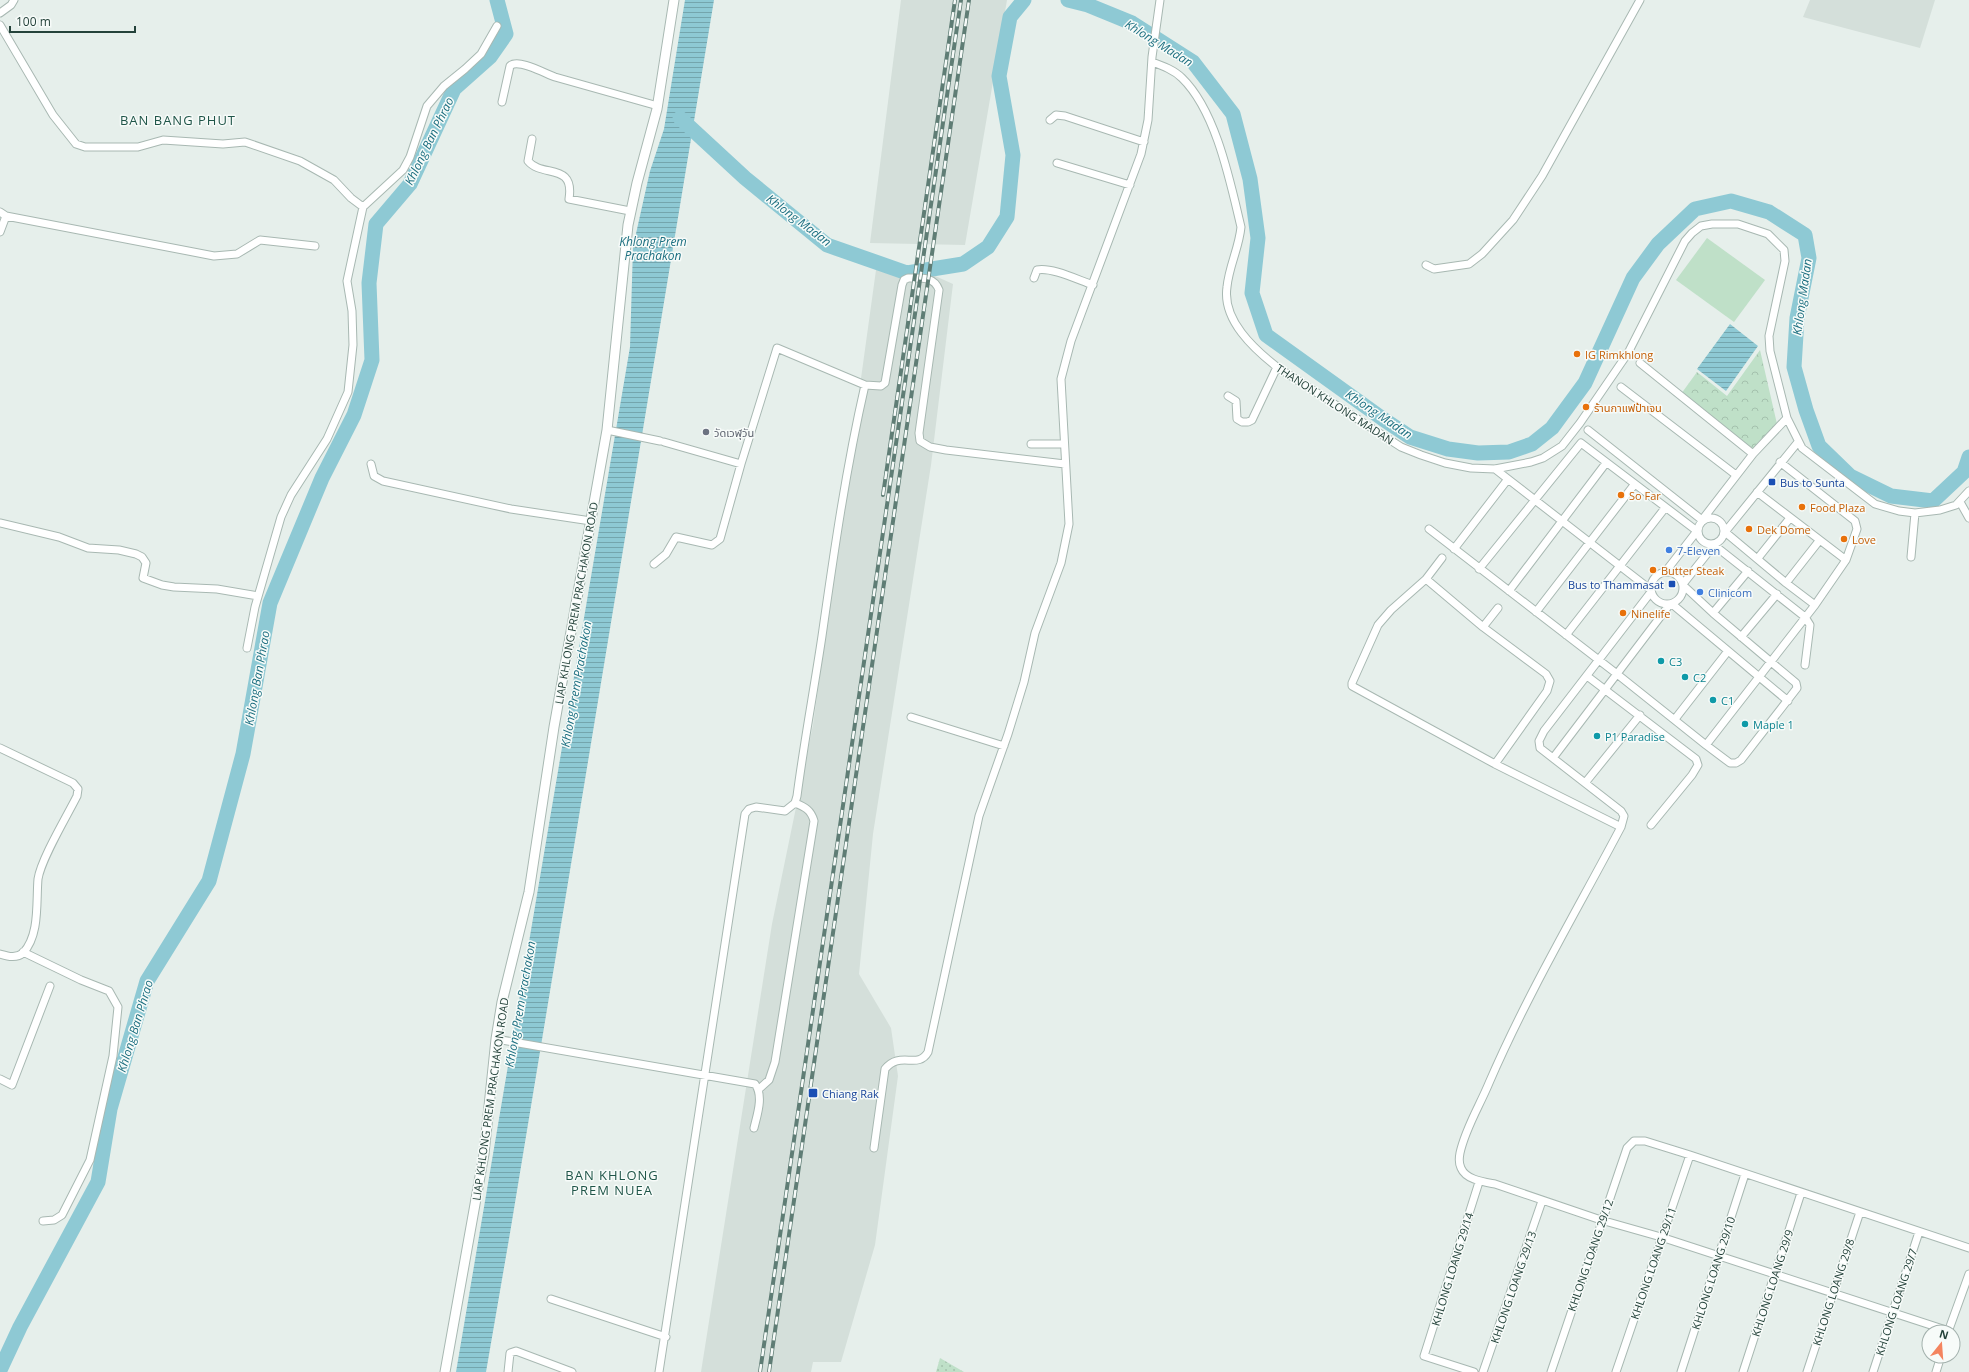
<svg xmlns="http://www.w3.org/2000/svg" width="1969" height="1372" font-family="'Open Sans','Noto Sans Thai',sans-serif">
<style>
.built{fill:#d4dfda}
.grass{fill:url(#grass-dots)}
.forest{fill:url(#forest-crowns)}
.garden{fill:#bfe0c8}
.water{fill:url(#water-rules)}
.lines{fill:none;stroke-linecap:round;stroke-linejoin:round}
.river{stroke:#8ec9d4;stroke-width:15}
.minor-casing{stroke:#a8b8b2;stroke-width:9}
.tertiary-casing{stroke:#a8b8b2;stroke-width:11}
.minor{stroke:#fff;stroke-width:7}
.tertiary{stroke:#fff;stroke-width:9}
.rail-casing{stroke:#5f7d75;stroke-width:4}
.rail{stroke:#f7fbf9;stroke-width:2.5;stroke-dasharray:8;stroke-linecap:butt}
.food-dot{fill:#e8710a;stroke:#f7fbf9;stroke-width:1.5}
.worship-dot{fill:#6b7280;stroke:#f7fbf9;stroke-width:1.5}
.transit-dot{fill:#1a4fb4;stroke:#f7fbf9;stroke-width:1.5}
.shop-dot{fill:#3f7fe0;stroke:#f7fbf9;stroke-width:1.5}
.culture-dot{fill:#0f9aa8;stroke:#f7fbf9;stroke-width:1.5}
.labels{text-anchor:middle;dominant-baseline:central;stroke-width:3;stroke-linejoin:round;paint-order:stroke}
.food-label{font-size:11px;fill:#c56008;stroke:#f7fbf9;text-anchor:start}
.street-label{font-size:11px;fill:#24423a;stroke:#f7fbf9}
.worship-label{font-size:11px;fill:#5b616d;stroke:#f7fbf9;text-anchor:start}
.transit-label{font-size:11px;fill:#164399;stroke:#f7fbf9;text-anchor:start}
.shop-label{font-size:11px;fill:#366cbe;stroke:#f7fbf9;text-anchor:start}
.culture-label{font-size:11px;fill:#0d838f;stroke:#f7fbf9;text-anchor:start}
.water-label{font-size:12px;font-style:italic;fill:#1c6f80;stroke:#f7fbf9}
.quarter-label{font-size:13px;letter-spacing:1px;fill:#1f5548;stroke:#f7fbf9}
</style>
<defs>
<pattern id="grass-dots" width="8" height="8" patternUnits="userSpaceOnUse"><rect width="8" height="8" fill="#bfe0c8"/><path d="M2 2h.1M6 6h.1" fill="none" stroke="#a4c1ad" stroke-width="1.8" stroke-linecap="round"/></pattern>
<pattern id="forest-crowns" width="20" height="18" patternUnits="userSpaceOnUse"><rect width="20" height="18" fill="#bfe0c8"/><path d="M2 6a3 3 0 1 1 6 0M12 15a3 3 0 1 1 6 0" fill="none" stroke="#a4c1ad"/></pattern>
<pattern id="water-rules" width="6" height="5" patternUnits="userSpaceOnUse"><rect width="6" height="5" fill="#8ec9d4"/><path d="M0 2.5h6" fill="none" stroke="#74a5ad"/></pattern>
</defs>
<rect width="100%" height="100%" fill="#e6efeb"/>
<!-- built -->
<path class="built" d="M901,0h106l-42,245 -95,-2z
M1810,0h125l-15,48 -117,-31z
M876,270l57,5 20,9 -22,181 -58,369 -14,140 32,54 7,48 -23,169 -34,117h-28l-2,10h-110l71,-448 41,-199z"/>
<!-- grass -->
<path class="grass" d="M940,1358l24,14h-28z"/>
<!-- forest -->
<path class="forest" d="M1760,350l17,74 -26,27 -70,-57 16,-22 30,24z"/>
<!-- garden -->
<path class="garden" d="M1707,238l58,42 -31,42 -58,-42z"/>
<!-- water -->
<path class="water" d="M685,0h29l-204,1233 -24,139h-30l174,-1025 3,-100 17,-76 14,-42z
M1730,324l28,22 -32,45 -29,-22z"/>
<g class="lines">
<!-- river -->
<path class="river" d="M1068,0l20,5 44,18 61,39 40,52 17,65 8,59 -6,55 14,42 117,84 27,18 38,12 30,4 31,-1 23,-8 20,-16 33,-45 48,-105 25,-34 37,-35 36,-8 38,11 36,23 4,23 -12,60 -3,49 12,43 13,36 31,30 41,20 42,5 31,-29 5,-15
M680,118l65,60 82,67 80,28 56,-9 25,-17 19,-30 6,-62 -14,-79 11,-59 14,-17
M0,1370l20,-43 78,-145 12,-73 37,-128 62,-100 34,-127 27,-151 52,-125 32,-63 18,-55 -3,-77 7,-59 34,-40 44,-95 36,-32 16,-23 -9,-34"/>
<!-- minor casing -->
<g class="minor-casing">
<path id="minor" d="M0,13l11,-8 3,-5
M0,25l53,90 23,29 9,3h53l25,-7 60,4 22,-2 55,19 34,19 17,18 12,9
M1152,62c11,4 22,8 30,16 34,33 48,103 59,149 -2,21 -12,39 -14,60 -5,33 27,62 50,80l124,80 20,8 24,8 26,5 24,1 36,-7 12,-4 19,-12 18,-23 48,-70 57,-112 7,-8 9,-7 11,-2h26l30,10 16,16 1,11 -16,75 1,15 17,67 15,30 73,56 24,7 16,2 25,-3 16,-5 13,-14
M502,102l8,-36c8,-8 36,8 45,11l103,29
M1050,120l6,-5 9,1 79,26
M532,139l-4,22c14,17 47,1 41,38l61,12
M1057,163l73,22
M0,212l6,4 208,40 23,-2 23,-14 55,6
M0,232l6,-16
M1426,265l8,4 35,-5 13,-10 31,-34 29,-44 98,-176
M1034,278l3,-8c15,-3 41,10 56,15
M1640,363l113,91
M1621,387l115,88
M1228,396l8,5 1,18 5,3h6l4,-2 25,-53
M607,430l53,11
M1588,430l114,90 51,-66 34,-36
M664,442l77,22 36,-116 88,37 16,1 4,-3 17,-98 2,-5 4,-2c13,0 26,-2 31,12l-20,143 1,8 10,6 16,3 119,14
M1798,442l-73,90 61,51 29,22
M1031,444h33
M371,464l3,12 9,5 128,28 80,12
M1495,469l156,121
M1757,492l89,68
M1960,502l9,16
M1698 531a13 13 0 1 1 26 0a13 13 0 1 1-26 0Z
M0,523l59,14 29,11 31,2 17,4 6,3 4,6 -3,15 19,7 12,2 43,2 41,7
M1429,529l188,145 89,71 24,18h6l5,-3 56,-72 -1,-5 -83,-70 -29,-27
M1454,549l54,-70
M1911,557l4,-44
M1758,558l32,-40
M654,564l12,-10 10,-17 36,8 8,-6 21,-75
M1479,569l102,-126 116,88 -31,40
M1651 588a16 16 0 1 1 32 0a16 16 0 1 1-32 0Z
M1426,579l16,-21
M1786,583l33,-42
M1683,584l31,-39 91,72 5,8 -5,40
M1509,591l97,-128
M1651,592l-107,139 -5,10 1,7 81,63 3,5 -3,11c-45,85 -94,168 -132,256 -9,22 -24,46 -29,70 -1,5 -1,11 1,15 5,12 23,14 34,16l106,36 60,17 288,94
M1672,604l116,97
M1536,612l98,-127
M1713,613l35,-42
M1483,627l-57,-48 -35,31 -13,15 -26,58v3l143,78 52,-73 3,-10 -4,-7 -63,-47 15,-19
M1566,635l99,-127
M1741,637l36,-43
M247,648l8,-41 26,-90 10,-22 36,-56 21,-47 5,-47 -1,-34 -5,-30 16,-74 40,-37 7,-13 17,-51 17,-20 21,-17 16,-15 16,-28
M1587,676l109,83 2,6 -6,10 -41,50
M911,717l93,29
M1675,719l53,-68
M1706,745l109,-140 31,-45 11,-31 -2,-8 -75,-59
M0,748l73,35 5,6 -1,7c-10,20 -36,63 -39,83 -2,23 2,56 -15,74 -7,6 -16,3 -23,1
M1553,758l117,-154
M1495,764l126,63
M1585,783l55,-68
M23,952l58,28 28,11 9,16 -5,49 -23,104 -28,55 -8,5 -11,1
M496,1039l259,45c9,12 2,31 -1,44
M0,1079l12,6 38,-99
M759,1089l10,-9 6,-18 39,-241c-3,-11 -9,-14 -19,-18
M874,1148l11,-79c15,-19 33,1 43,-17l51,-236 29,-82 16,-52 11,-49 26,-70 8,-39 -8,-145 10,-38 70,-187 7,-34 4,-63 8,-57
M551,1299l115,38
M1948,1332l21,-58
M508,1372l2,-19 6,-2 56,21
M659,1372l86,-558 4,-5 7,-2 29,4 10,-8 2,-7c7,-54 17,-106 25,-160 12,-84 24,-168 43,-251
M1474,1372l-50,-16 55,-174
M1483,1372l59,-171
M1551,1372l76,-224 7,-7h11l45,14 279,93
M1616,1372l74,-217
M1681,1372l64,-198
M1743,1372l58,-179
M1807,1372l53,-160
M1873,1372l46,-140
M1936,1372l5,-16"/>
</g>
<!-- tertiary casing -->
<g class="tertiary-casing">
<path id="tertiary" d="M445,1372l39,-218 12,-115 6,-37 27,-110 25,-165 53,-297 21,-205 9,-42 20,-74 17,-109"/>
</g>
<!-- minor -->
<use href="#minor" class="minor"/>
<!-- tertiary -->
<use href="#tertiary" class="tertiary"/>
<!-- rail casing -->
<g class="rail-casing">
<path id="rail" d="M883,495l72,-495
M760,1372l201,-1372
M769,1372l200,-1372"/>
</g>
<!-- rail -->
<use href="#rail" class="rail"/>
</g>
<!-- markers -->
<g class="food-dot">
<circle cx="1577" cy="354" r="4"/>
<circle cx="1586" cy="407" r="4"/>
<circle cx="1621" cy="495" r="4"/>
<circle cx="1802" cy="507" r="4"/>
<circle cx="1749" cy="529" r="4"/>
<circle cx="1844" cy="539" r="4"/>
<circle cx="1653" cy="570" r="4"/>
<circle cx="1623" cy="613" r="4"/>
</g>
<circle class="worship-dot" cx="706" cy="432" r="4"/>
<g class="transit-dot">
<rect x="1768" y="478" width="8" height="8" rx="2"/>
<rect x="1668" y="580" width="8" height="8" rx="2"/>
<rect x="808" y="1088" width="10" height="10" rx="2"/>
</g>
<g class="shop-dot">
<circle cx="1669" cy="550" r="4"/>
<circle cx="1700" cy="592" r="4"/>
</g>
<g class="culture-dot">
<circle cx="1661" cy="661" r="4"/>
<circle cx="1685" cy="677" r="4"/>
<circle cx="1713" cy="700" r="4"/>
<circle cx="1745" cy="724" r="4"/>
<circle cx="1597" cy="736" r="4"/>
</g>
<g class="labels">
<!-- food labels -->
<g class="food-label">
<text x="1585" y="354">IG Rimkhlong</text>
<text x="1594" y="407">ร้านกาแฟป้าเจน</text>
<text x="1629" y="495">So Far</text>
<text x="1810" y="507">Food Plaza</text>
<text x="1757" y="529">Dek Dome</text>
<text x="1852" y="539">Love</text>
<text x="1661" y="570">Butter Steak</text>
<text x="1631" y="613">Ninelife</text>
</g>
<!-- street labels -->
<g class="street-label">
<text transform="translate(1335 404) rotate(33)">THANON KHLONG MADAN</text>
<text transform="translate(576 603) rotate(-80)">LIAP KHLONG PREM PRACHAKON ROAD</text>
<text transform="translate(490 1099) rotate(-82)">LIAP KHLONG PREM PRACHAKON ROAD</text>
<text transform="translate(1590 1255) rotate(-71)">KHLONG LOANG 29/12</text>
<text transform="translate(1653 1263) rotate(-71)">KHLONG LOANG 29/11</text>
<text transform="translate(1452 1269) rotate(-73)">KHLONG LOANG 29/14</text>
<text transform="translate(1713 1273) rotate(-72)">KHLONG LOANG 29/10</text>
<text transform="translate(1772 1283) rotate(-72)">KHLONG LOANG 29/9</text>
<text transform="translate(1513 1287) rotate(-71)">KHLONG LOANG 29/13</text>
<text transform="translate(1833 1292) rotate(-72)">KHLONG LOANG 29/8</text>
<text transform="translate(1896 1302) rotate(-72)">KHLONG LOANG 29/7</text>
</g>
<!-- worship labels -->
<g class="worship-label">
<text x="714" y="432">วัดเวฬุวัน</text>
</g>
<!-- transit labels -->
<g class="transit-label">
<text x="1780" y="482">Bus to Sunta</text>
<text x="1664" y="584" text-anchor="end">Bus to Thammasat</text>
<text x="822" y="1093">Chiang Rak</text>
</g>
<!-- shop labels -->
<g class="shop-label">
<text x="1677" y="550">7-Eleven</text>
<text x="1708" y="592">Clinicom</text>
</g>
<!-- culture labels -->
<g class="culture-label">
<text x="1669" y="661">C3</text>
<text x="1693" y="677">C2</text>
<text x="1721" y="700">C1</text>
<text x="1753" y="724">Maple 1</text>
<text x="1605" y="736">P1 Paradise</text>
</g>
<!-- water labels -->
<g class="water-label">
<text transform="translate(1159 43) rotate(32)">Khlong Madan</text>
<text transform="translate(429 141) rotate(-64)">Khlong Ban Phrao</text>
<text transform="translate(799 220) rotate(37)">Khlong Madan</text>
<text x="653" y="241">Khlong Prem<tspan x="653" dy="14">Prachakon</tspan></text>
<text transform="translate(1802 297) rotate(-82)">Khlong Madan</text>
<text transform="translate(1379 414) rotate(34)">Khlong Madan</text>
<text transform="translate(257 678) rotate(-80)">Khlong Ban Phrao</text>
<text transform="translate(576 684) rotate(-80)">Khlong Prem Prachakon</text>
<text transform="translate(520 1004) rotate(-80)">Khlong Prem Prachakon</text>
<text transform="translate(135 1026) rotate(-73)">Khlong Ban Phrao</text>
</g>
<!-- quarter labels -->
<g class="quarter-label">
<text x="178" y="120">BAN BANG PHUT</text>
<text x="612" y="1175">BAN KHLONG<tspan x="612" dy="15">PREM NUEA</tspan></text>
</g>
</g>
<!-- north arrow -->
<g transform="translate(1941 1344) rotate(17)"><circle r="19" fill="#f7fbf9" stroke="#a3b1ad"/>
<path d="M0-3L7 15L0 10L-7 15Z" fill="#f4845f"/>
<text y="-6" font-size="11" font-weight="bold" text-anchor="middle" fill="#24423a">N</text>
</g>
<!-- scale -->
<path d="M10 26v6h125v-6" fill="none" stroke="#24423a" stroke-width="2"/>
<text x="16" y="26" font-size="12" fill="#24423a" stroke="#f7fbf9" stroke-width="3" paint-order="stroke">100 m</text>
</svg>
